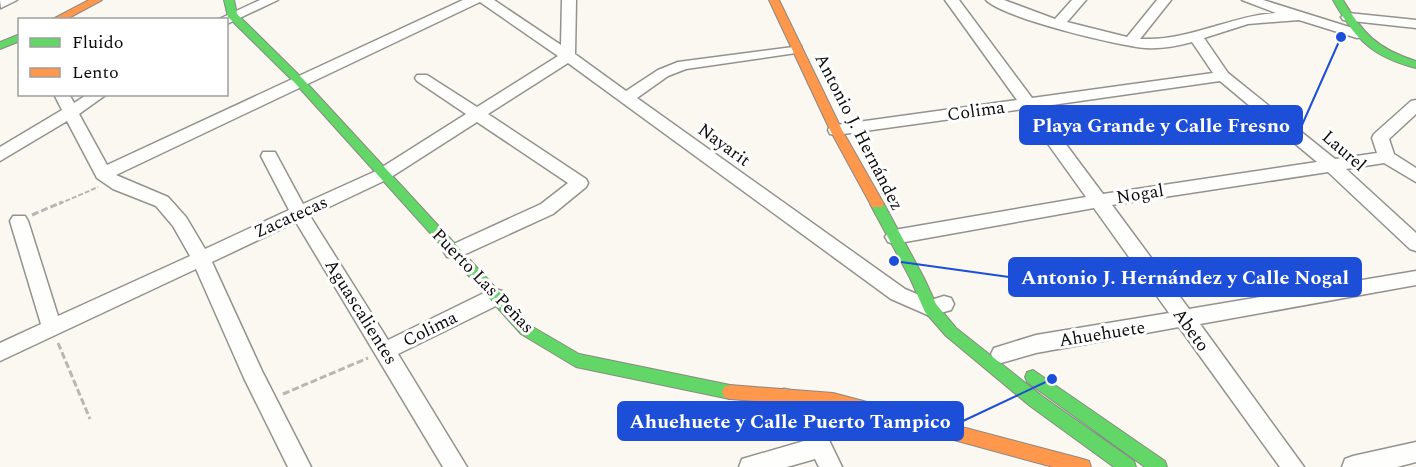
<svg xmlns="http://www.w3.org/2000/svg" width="1416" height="467" font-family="Spectral,serif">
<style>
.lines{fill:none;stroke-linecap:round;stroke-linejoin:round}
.street-casing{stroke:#93928f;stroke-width:3}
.fast-casing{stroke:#8a8985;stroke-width:2}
.slow-casing{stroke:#8a8985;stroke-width:2}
.path-far1{stroke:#b7b7b5;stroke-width:2;stroke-dasharray:5 2;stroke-linecap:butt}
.path{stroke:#b7b7b5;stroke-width:3;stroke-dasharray:7 3;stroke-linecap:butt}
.street{fill:#fefefd;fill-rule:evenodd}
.fast{fill:#63d668;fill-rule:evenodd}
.slow{fill:#ff974d;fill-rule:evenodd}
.labels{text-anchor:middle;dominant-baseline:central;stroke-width:6;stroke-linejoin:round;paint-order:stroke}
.street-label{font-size:18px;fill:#0c0c0c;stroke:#fff}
.leader{fill:none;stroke:#1d4ed8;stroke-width:2}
.callout-dot{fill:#1d4ed8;stroke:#fff;stroke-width:2}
.callout{fill:#1d4ed8;stroke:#1d4ed8;stroke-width:2}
.callout-label{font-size:20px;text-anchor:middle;font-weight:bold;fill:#fff}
</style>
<rect width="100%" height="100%" fill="#faf8f0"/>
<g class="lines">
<!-- street casing -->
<g class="street-casing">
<path id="street" d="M0,0h17l-16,8z
M260,0h18l-49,23 -3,1v-4h-9z
M463,0h31l67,45 1,-45h14l-1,54 51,37 32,-21 20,-8 123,-16v6l-5,1 -110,16 -18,7 -31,22 268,191 26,11 13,-4 7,2 3,6 -3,6 -21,6 -39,-17 -323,-236 -80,51 98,65 2,4 -2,4 -33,27 -94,43h-12l-3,-5 3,-5 94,-43 27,-21 -91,-61 -89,57 -78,37 78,124 100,-49 7,-2 7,2 3,6 -3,6 -104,51 69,113h-24l-147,-245 -84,40 50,109 49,96h-23l-44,-89 -48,-109 -196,92v-18l41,-19 -31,-103 3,-5h12l3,5 30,95 132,-60 -17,-30 -17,-20 -43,-17 -16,-11 -30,-57 -67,40v-14l62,-37 -8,-16h15l5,9 14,-9h19l-28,20 28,51zM480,2l78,54 -81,51 -50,-32h-10l-2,3 2,3 49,33 -90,57 -73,33 -28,-52h-12l-2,4 28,54 -84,39 -19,-32 -18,-20 -52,-22z
M945,0h14l73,98 181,-25 -21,-31c-15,4 -30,7 -46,6 -27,-2 -143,-30 -160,-48h18l51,19 17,-19h14l-19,22 60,15 30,-37h14l-31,39h3c46,2 87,-23 133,-26l-34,-13h21l99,31v6l-5,1 -58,-18 -51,4 -44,14 24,35 107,86 42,-6 -5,-15 2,-4 37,-33 5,-1v14l-27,25 5,15 22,14v14l-32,-19 -38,6 70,64v18l-6,-2 -82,-77 -216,33 77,104 227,-38v14l-216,39 104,143h-24l-101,-140 -143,26 -35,10 -7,-3 -3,-6 3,-6 42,-13 133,-22 -75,-105 -200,36 -6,-2 -3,-5 3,-5 6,-2 192,-33 -63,-88 -187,26 -6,-1 -2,-4 2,-4 6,-1 181,-25zM1220,81l97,81 -214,32 -65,-87z
M1348,13l68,7v8l-73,-8 -2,-3z
M784,389l8,2 37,49 13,27h-23l-4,-8 -28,8h-48l3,-8 62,-18 -31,-43 3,-7z
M1416,442v20l-19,5h-55l3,-8 8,-3z"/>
</g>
<!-- fast casing -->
<g class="fast-casing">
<path id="fast" d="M224,0h10l3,14 66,65 228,247 48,28 151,31 6,2 2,5 -2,5 -6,2 -154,-32 -55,-33 -226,-251 -67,-66z
M1333,0h10c20,34 35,49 73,61v7c-44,-11 -61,-29 -83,-68z
M20,34v7l-20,8v-7z
M877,199l7,5 40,74 12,26 20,24 86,68 92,65 2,6h-22l-84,-61 -84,-70 -21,-24 -15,-34 -40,-74z
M1033,370l132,91 2,6h-22l-118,-85 -2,-5 2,-5z"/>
</g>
<!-- slow casing -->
<g class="slow-casing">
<path id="slow" d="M89,0h13l-37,20h-14z
M769,0h10l63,130 42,74 -2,3h-10l-42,-77z
M730,385l103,8 250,66 6,2 2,6h-38l-220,-60 -103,-8 -6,-2 -2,-5 2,-5z"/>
</g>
<!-- path-far1 -->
<path class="path-far1" d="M59,204l39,-17"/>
<!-- path -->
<path class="path" d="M32,215l30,-13
M58,343l32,76
M283,394l85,-36"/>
<!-- street -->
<use href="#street" class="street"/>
<!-- fast -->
<use href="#fast" class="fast"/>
<!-- slow -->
<use href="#slow" class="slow"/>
</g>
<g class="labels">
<!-- street labels -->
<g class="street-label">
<text transform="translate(976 111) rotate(-8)">Colima</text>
<text transform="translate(859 132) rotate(63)">Antonio J. Hernández</text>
<text transform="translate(724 145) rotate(36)">Nayarit</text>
<text transform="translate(1344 151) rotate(41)">Laurel</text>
<text transform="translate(1140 194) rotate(-9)">Nogal</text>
<text transform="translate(291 217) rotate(-24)">Zacatecas</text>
<text transform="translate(483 281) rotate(46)">Puerto Las Peñas</text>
<text transform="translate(361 312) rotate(58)">Aguascalientes</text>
<text transform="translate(430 329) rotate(-26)">Colima</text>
<text transform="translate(1191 330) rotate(54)">Abeto</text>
<text transform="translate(1102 334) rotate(-9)">Ahuehuete</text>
</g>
</g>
<!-- callouts -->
<path class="leader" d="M1341 37L1302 125M894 261L1009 277M1052 379L963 421"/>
<g class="callout-dot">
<circle cx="1341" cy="37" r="6"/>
<circle cx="894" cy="261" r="6"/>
<circle cx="1052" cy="379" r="6"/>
</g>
<g class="callout">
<rect x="1020" y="106" width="282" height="38" rx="6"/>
<rect x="1009" y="258" width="352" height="38" rx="6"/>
<rect x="618" y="402" width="345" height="38" rx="6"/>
</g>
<g class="callout-label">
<text x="1161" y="132">Playa Grande y Calle Fresno</text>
<text x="1185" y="284">Antonio J. Hernández y Calle Nogal</text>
<text x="790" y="428">Ahuehuete y Calle Puerto Tampico</text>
</g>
<!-- legend -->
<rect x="18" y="18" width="210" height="78" fill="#ffffff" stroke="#9e9e9e" stroke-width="1.5"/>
<rect x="30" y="38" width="30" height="9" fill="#63d668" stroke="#9e9e9e" stroke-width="1.5"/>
<text x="72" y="48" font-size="18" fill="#0c0c0c">Fluido</text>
<rect x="30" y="68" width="30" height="9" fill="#ff974d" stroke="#9e9e9e" stroke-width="1.5"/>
<text x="72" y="78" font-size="18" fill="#0c0c0c">Lento</text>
</svg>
